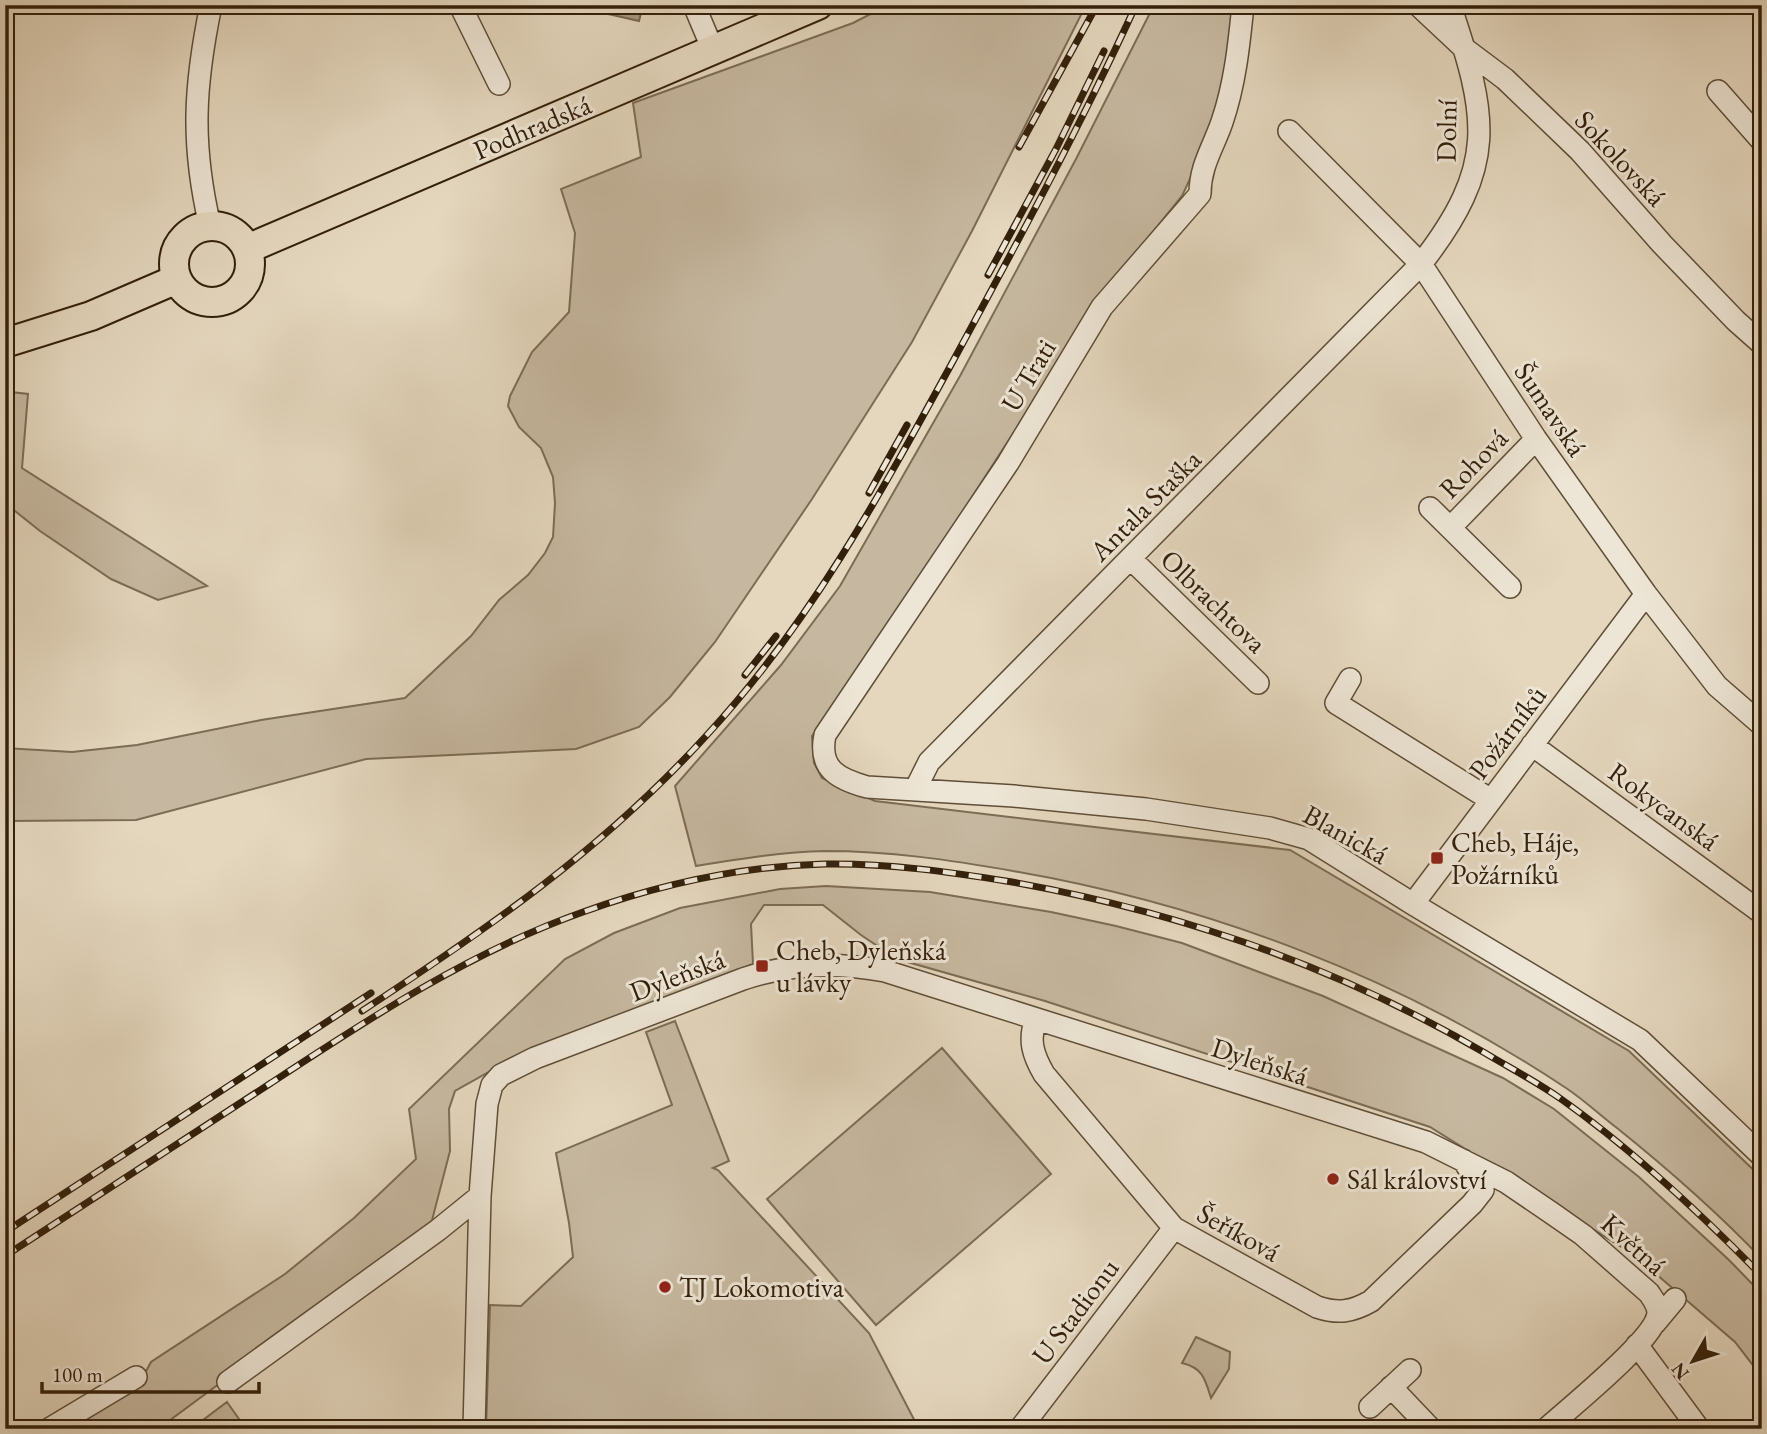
<svg xmlns="http://www.w3.org/2000/svg" width="1767" height="1434" font-family="'EB Garamond',serif">
<style>
.green{fill:#c6b8a0;stroke:#7c6c56;stroke-width:2}
.water{fill:#a89981;stroke:#796952;stroke-width:2}
.lines{fill:none;stroke-linecap:round;stroke-linejoin:round}
.minor-casing{stroke:#5f4e38;stroke-width:24}
.major-casing{stroke:#33200b;stroke-width:32}
.minor{stroke:#ede5d5;stroke-width:21}
.major{stroke:#e4d7be;stroke-width:28}
.rail-casing{stroke:#33200b;stroke-width:7}
.rail{stroke:#ede5d5;stroke-width:4.5;stroke-dasharray:13;stroke-linecap:butt}
.poi-dot{fill:#8f2418;stroke:#ede5d5;stroke-width:2.5}
.labels{text-anchor:middle;dominant-baseline:central;stroke-width:6;stroke-linejoin:round;paint-order:stroke}
.street-label{font-size:28px;fill:#33200b;stroke:#ede5d5}
.poi-label{font-size:28px;fill:#33200b;stroke:#ede5d5;text-anchor:start}
</style>
<rect width="100%" height="100%" fill="#e4d7be"/>
<filter id="stains"><feTurbulence type="fractalNoise" baseFrequency=".00286" numOctaves="4"/><feColorMatrix values="0 0 0 0 .2 0 0 0 0 .09 0 0 0 0 .02 0 0 0 .5 -.17"/></filter>
<radialGradient id="worn" r=".72"><stop offset=".6" stop-color="#630" stop-opacity="0"/><stop offset="1" stop-color="#630" stop-opacity=".3"/></radialGradient>
<!-- green -->
<path class="green" d="M888,5h198l-114,226 -60,111 -100,157 -97,143 -45,55 -31,30 -63,22 -210,10 -230,61 -131,1v-73l67,4 65,-7 124,-25 144,-22 66,-62 28,-36 29,-25 17,-22 8,-16 2,-34 -2,-26 -12,-29 -22,-21 -11,-21 2,-10 22,-44 37,-40 6,-79 -14,-44 80,-32 -8,-54 220,-80z
M1154,5h85l-21,114 -36,77 -77,95 -235,364 -58,81 2,27 8,15 53,23 415,49 339,201 133,127v81c-45,-47 -94,-90 -145,-131 -17,-13 -33,-28 -51,-40 -167,-111 -356,-183 -553,-217 -62,-11 -124,-20 -188,-20 -43,1 -86,8 -129,15l-21,-80 106,-121 59,-79 120,-210 116,-217z
M11,392l17,2 -6,74 185,118 -49,14 -47,-21 -71,-48 -35,-28v-109z
M826,886l104,6 121,20 65,14 66,17 141,53 180,82 51,31 85,68 90,83 33,34v83l-27,-35 -101,-87 -204,-128 -385,-126 -148,-42 -36,-24 -38,-30h-59l-13,19 2,40 -234,91 -64,36 -6,18 1,42 -20,77 -272,201h-92l71,-41 14,-26 134,-88 69,-56 62,-59 -7,-50 156,-150 49,-26 66,-25 100,-19z
M675,1021l54,140 -16,7 5,2 151,163 50,96h-433l4,-124 31,1 52,-49 -4,-34 -13,-70 116,-48 -26,-73z
M942,1048l109,126 -175,151 -109,-126z
M1196,1337l34,15 -1,17 -18,29c-6,-19 -8,-30 -29,-35z
M227,1402l19,27h-55z"/>
<!-- water -->
<path class="water" d="M610,5h33l-4,16 -31,-7z"/>
<g class="lines">
<!-- minor casing -->
<g class="minor-casing">
<path id="minor" d="M460,5l39,79
M694,5l19,45
M1243,5c-4,40 -8,79 -21,117 -9,26 -22,44 -22,72l-98,113 -94,156 -183,272c-7,34 13,44 42,52l147,9 132,13 124,19 39,11 104,65 227,136 122,116
M1418,5l47,44 40,30 75,72 82,93 74,77 26,23
M1718,91l44,50
M1289,131l132,133 115,175 110,155 71,92 45,39
M210,226c-19,-82 -16,-139 1,-221
M1430,508l80,79
M1451,527l85,-88
M1131,559l127,124
M1350,679l-14,24 155,97
M1532,745l230,168
M915,790l14,-28 492,-498c77,-99 67,-146 29,-259
M1413,904l233,-310
M1036,1019c-8,21 -3,36 8,55l130,154 143,79c21,7 35,5 54,-6l101,-97 11,-14 -20,-30
M1655,1323l20,-24
M1637,1345l62,84
M228,1382l210,-152 42,-34
M1391,1387l40,42
M1370,1407l40,-37
M49,1429l87,-52
M474,1429l6,-233 7,-92 5,-19 9,-10 34,-17 208,-79c47,-16 94,-17 142,-8l541,171 80,40 47,32 30,21 66,58c4,6 9,12 9,20 -2,26 -90,96 -112,116
M1020,1429l154,-201"/>
</g>
<!-- major casing -->
<g class="major-casing">
<path id="major" d="M174 264a38 38 0 1 1 76 0a38 38 0 1 1-76 0Z
M247,249l571,-244
M5,343l86,-27 86,-37"/>
</g>
<!-- minor -->
<use href="#minor" class="minor"/>
<!-- major -->
<use href="#major" class="major"/>
<!-- rail casing -->
<g class="rail-casing">
<path id="rail" d="M1019,147l78,-142
M988,275l68,-126 48,-98
M869,493l38,-68
M745,675l31,-39
M362,1011c128,-84 240,-161 344,-275 103,-111 174,-241 246,-373 64,-118 128,-236 184,-358
M5,1232l366,-239
M5,1256c89,-58 177,-115 266,-173 99,-65 199,-131 312,-171 78,-28 159,-46 242,-48 63,-1 125,8 187,18 168,30 326,85 473,171 25,15 52,29 76,46 71,50 141,116 201,177"/>
</g>
<!-- rail -->
<use href="#rail" class="rail"/>
</g>
<!-- markers -->
<g class="poi-dot">
<rect x="1430" y="851" width="14" height="14" rx="3.5"/>
<rect x="755" y="959" width="14" height="14" rx="3.5"/>
<circle cx="1333" cy="1179" r="7"/>
<circle cx="665" cy="1287" r="7"/>
</g>
<g class="labels">
<!-- street labels -->
<g class="street-label">
<text transform="translate(532 127) rotate(-23)">Podhradská</text>
<text transform="translate(1446 131) rotate(-89)">Dolní</text>
<text transform="translate(1621 158) rotate(47)">Sokolovská</text>
<text transform="translate(1028 375) rotate(-59)">U Trati</text>
<text transform="translate(1551 409) rotate(56)">Šumavská</text>
<text transform="translate(1473 463) rotate(-46)">Rohová</text>
<text transform="translate(1145 505) rotate(-45)">Antala Staška</text>
<text transform="translate(1214 601) rotate(44)">Olbrachtova</text>
<text transform="translate(1507 732) rotate(-53)">Požárníků</text>
<text transform="translate(1664 806) rotate(36)">Rokycanská</text>
<text transform="translate(1346 834) rotate(29)">Blanická</text>
<text transform="translate(677 975) rotate(-21)">Dyleňská</text>
<text transform="translate(1260 1061) rotate(18)">Dyleňská</text>
<text transform="translate(1239 1232) rotate(29)">Šeříková</text>
<text transform="translate(1634 1244) rotate(42)">Květná</text>
<text transform="translate(1075 1311) rotate(-53)">U Stadionu</text>
</g>
<!-- poi labels -->
<g class="poi-label">
<text x="1451" y="842">Cheb, Háje,<tspan x="1451" dy="32">Požárníků</tspan></text>
<text x="776" y="950">Cheb, Dyleňská<tspan x="776" dy="32">u lávky</tspan></text>
<text x="1347" y="1179">Sál království</text>
<text x="679" y="1287">TJ Lokomotiva</text>
</g>
</g>
<!-- margin -->
<rect width="1767" height="1434" fill="none" stroke="#e4d7be" stroke-width="28"/>
<rect x="7" y="7" width="1753" height="1420" fill="none" stroke="#33200b" stroke-width="3.5"/>
<rect x="14" y="14" width="1739" height="1406" fill="none" stroke="#33200b" stroke-width="2"/>
<!-- north arrow -->
<g transform="translate(1693 1361) rotate(231)" stroke="#ede5d5" stroke-width="5" paint-order="stroke">
<path d="M0-5L12 26L0 18L-12 26Z" fill="#33200b"/>
<text y="-10" font-size="19" font-weight="bold" text-anchor="middle" fill="#33200b">N</text>
</g>
<!-- scale -->
<path d="M42 1382v10h217v-10" fill="none" stroke="#33200b" stroke-width="3.5"/>
<text x="52" y="1382" font-size="21" fill="#33200b" stroke="#ede5d5" stroke-width="5" paint-order="stroke">100 m</text>
<rect width="100%" height="100%" filter="url(#stains)"/>
<rect width="100%" height="100%" fill="url(#worn)"/>
</svg>
